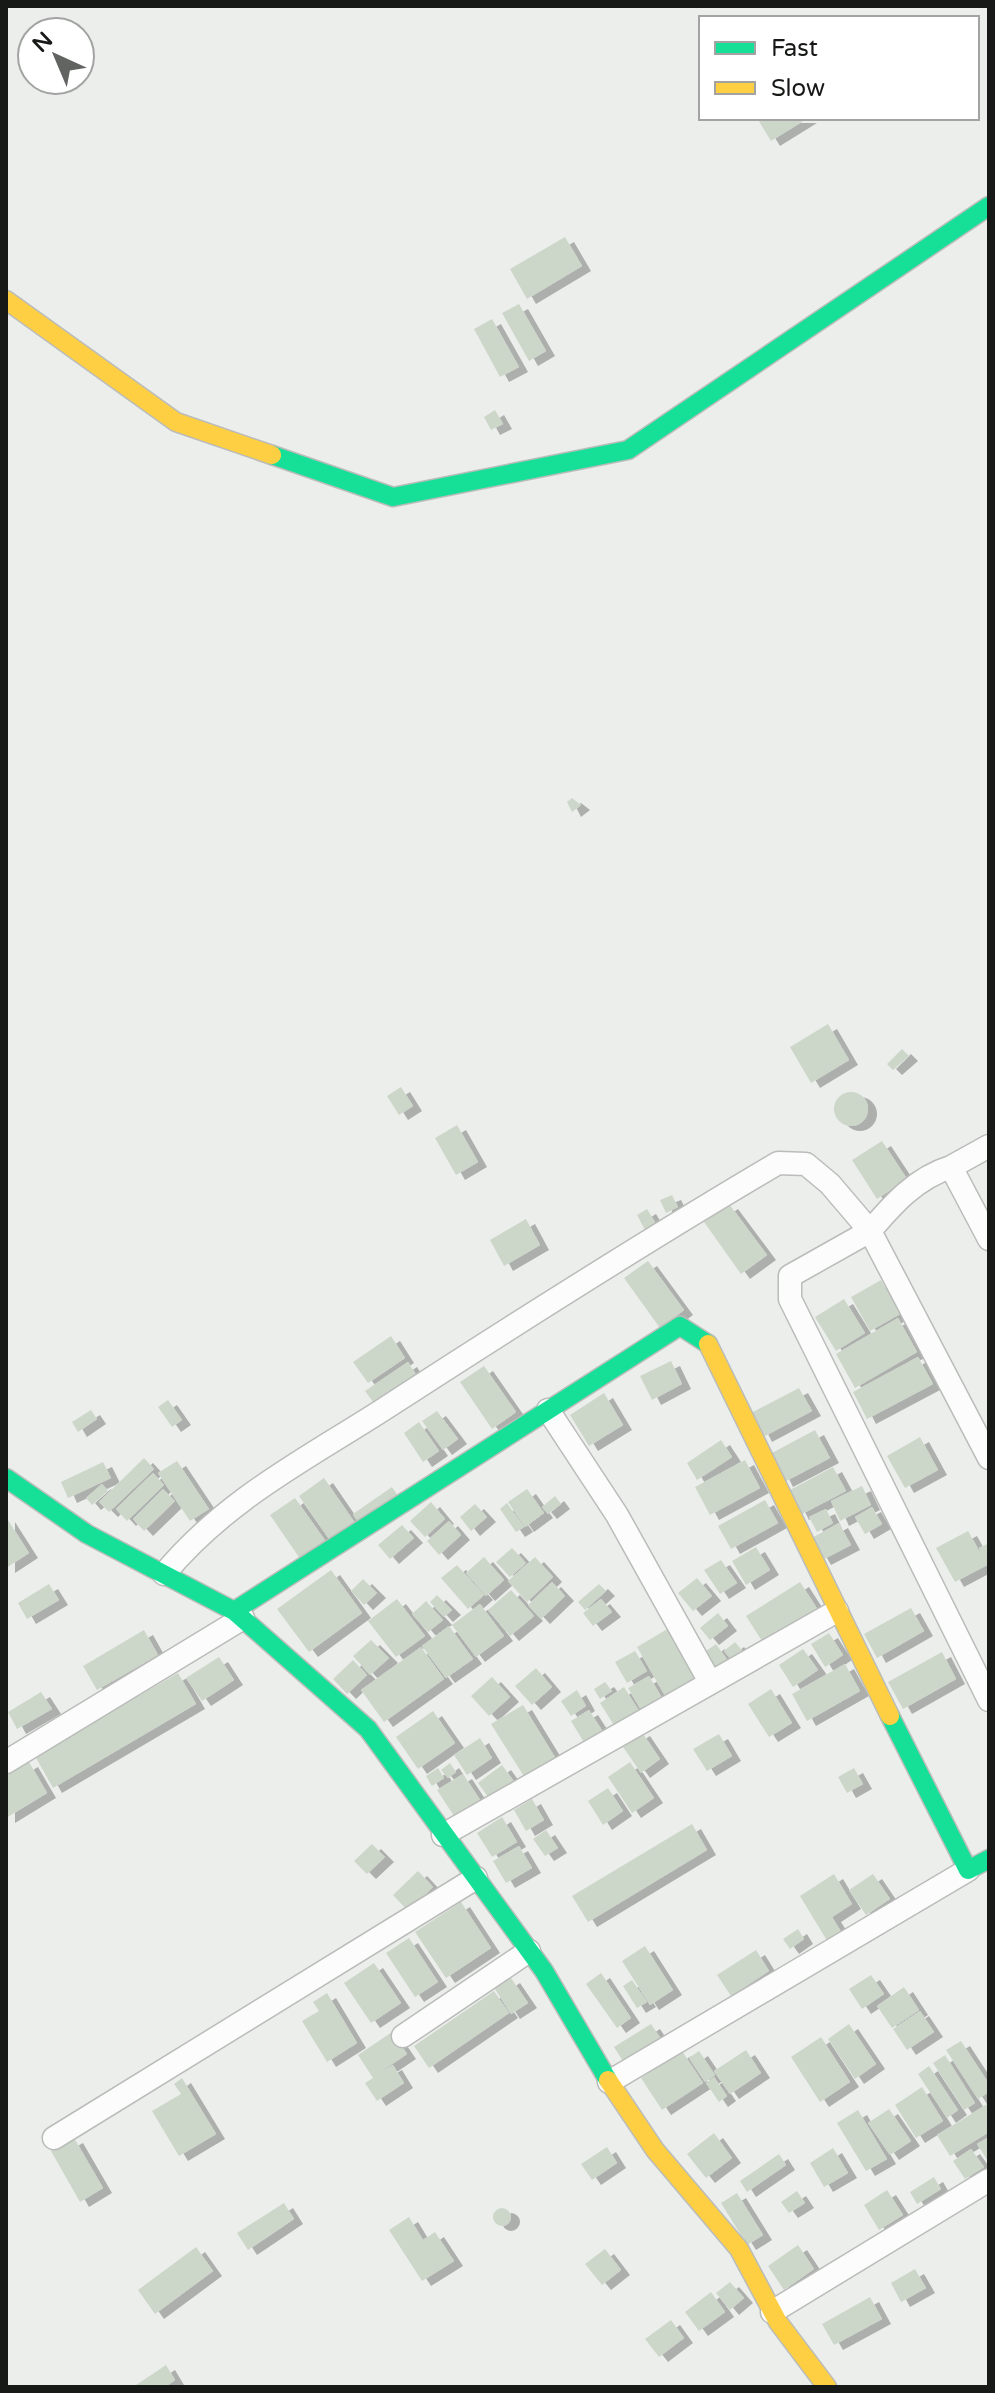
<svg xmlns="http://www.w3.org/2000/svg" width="995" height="2393" font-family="'Varela Round',sans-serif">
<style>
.building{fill:#ccd7c9;filter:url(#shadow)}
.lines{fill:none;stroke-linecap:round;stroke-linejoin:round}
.street-casing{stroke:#babcba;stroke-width:25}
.fast-casing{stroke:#babcba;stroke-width:21}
.slow-casing{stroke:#babcba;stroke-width:21}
.street{stroke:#fcfcfc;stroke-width:22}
.fast{stroke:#16e098;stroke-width:18}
.slow{stroke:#ffcf43;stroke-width:18}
</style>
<defs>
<filter id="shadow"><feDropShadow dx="9" dy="5" stdDeviation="0" flood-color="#0004"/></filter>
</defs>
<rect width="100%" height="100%" fill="#eceeec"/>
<!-- building -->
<path class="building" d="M757,118h51l-37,23z
M565,237l17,29 -55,33 -17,-30z
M519,304l27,47 -17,10 -27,-48z
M492,319l27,48 -19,10 -26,-48z
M495,410l8,14 -12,6 -7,-13z
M572,798l9,7 -9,7 -5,-10z
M828,1024l21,36 -38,23 -21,-36z
M902,1049l7,7 -16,14 -6,-6z
M401,1087l12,19 -14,9 -12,-19z
M834 1109a17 17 0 1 1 34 0a17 17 0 1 1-34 0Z
M457,1125l21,37 -22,13 -21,-37z
M882,1141l25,38 -30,20 -25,-39z
M672,1195l6,12 -12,6 -6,-13z
M729,1204l38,51 -26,19 -37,-52z
M647,1209l9,15 -11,6 -8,-15z
M526,1219l14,26 -36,21 -14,-26z
M648,1261l36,49 -24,18 -36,-50z
M881,1280l19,34 -30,17 -19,-34z
M844,1299l21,34 -29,18 -21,-34z
M898,1318l19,34 -62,36 -19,-34z
M391,1336l14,22 -37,25 -15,-21z
M918,1357l15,27 -66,35 -14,-27z
M671,1361l11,23 -30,16 -12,-24z
M408,1362l10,16 -42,28 -11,-15z
M484,1366l32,46 -24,17 -32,-47z
M799,1388l13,23 -49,26 -12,-24z
M604,1393l19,32 -34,21 -19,-31z
M168,1400l14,20 -10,7 -14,-20z
M91,1410l6,9 -19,13 -6,-10z
M437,1411l21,28 -15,11 -21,-29z
M419,1422l20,29 -16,11 -19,-29z
M815,1430l15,28 -46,24 -14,-28z
M920,1437l18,33 -33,18 -18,-32z
M721,1440l11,17 -35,23 -10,-17z
M144,1458l10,11 -45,43 -10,-10z
M745,1460l15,28 -50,27 -15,-28z
M177,1461l32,48 -19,12 -32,-48z
M103,1462l8,16 -43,20 -7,-16z
M833,1467l13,24 -46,24 -12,-24z
M153,1473l11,12 -37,36 -11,-12z
M324,1478l33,48 -25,17 -33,-47z
M102,1484l6,7 -16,14 -6,-7z
M862,1486l9,19 -31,16 -9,-20z
M392,1487l8,12 -39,28 -8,-13z
M163,1489l12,12 -31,30 -11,-12z
M527,1489l17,24 -19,14 -17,-25z
M555,1496l6,8 -13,10 -6,-7z
M295,1498l34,48 -26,17 -33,-48z
M765,1500l13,23 -47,26 -13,-23z
M431,1502l14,17 -20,18 -15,-16z
M507,1503l17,24 -8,5 -16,-23z
M475,1504l12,13 -16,14 -11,-14z
M872,1507l10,17 -17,10 -10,-17z
M826,1509l7,14 -16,9 -8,-15z
M6,1517l23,36 -23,15z
M449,1521l12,14 -22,20 -12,-14z
M839,1523l12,22 -29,15 -12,-21z
M402,1525l12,13 -24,21 -12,-14z
M968,1531l14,25 -3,-8 10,-5v21l-34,18 -19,-34z
M756,1547l14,23 -24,15 -14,-24z
M512,1548l14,15 -16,14 -14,-15z
M484,1557l20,23 -18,16 -20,-23z
M535,1557l18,20 -26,25 -19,-21z
M721,1560l16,23 -17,11 -16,-24z
M457,1565l27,30 -16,14 -27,-31z
M331,1570l31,43 -53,39 -32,-43z
M697,1578l15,18 -19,15 -15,-18z
M363,1579l14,14 -13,12 -13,-14z
M552,1582l13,14 -24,23 -13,-14z
M800,1582l18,28 -54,34 -18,-28z
M49,1584l10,16 -32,19 -9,-16z
M599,1584l7,7 -21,19 -7,-8z
M511,1590l23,26 -24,20 -22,-26z
M437,1595l15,15 -8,7 -14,-15z
M397,1599l28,37 -29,21 -28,-36z
M601,1599l11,13 -19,14 -10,-13z
M426,1601l17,19 -15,12 -16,-18z
M480,1604l24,32 -28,21 -24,-32z
M911,1608l13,23 -47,27 -13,-24z
M718,1613l10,13 -18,14 -10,-12z
M449,1626l24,33 -27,19 -24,-32z
M669,1628l31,55 -32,18 -31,-54z
M144,1630l14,25 -61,35 -14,-24z
M829,1633l14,22 -18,12 -14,-23z
M371,1640l18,18 -19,17 -17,-19z
M735,1642l10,12 -11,9 -10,-12z
M716,1644l12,17 -14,10 -12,-17z
M421,1647l23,32 -60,43 -23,-32z
M803,1649l15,21 -25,17 -14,-22z
M635,1651l12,20 -20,12 -12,-21z
M942,1652l14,27 -53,30 -15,-27z
M219,1657l15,23 -32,21 -16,-23z
M353,1660l14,15 -20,19 -14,-15z
M845,1664l15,27 -53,30 -15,-27z
M536,1668l16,19 -20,18 -17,-19z
M178,1673l18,31 -143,84 -18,-32z
M649,1676l16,27 -21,12 -16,-27z
M492,1677l18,20 -21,19 -18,-20z
M605,1682l7,9 -12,8 -6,-10z
M624,1687l17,27 -24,16 -17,-27z
M771,1689l21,34 -23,14 -21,-33z
M577,1690l9,16 -15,10 -10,-15z
M41,1692l11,17 -35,20 -9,-17z
M523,1705l33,54 -31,19 -34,-54z
M589,1710l14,22 -18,12 -14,-23z
M433,1711l22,32 -37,26 -22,-32z
M641,1731l19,28 -19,14 -20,-29z
M719,1734l13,22 -25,15 -14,-22z
M480,1738l12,20 -25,17 -13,-20z
M29,1762l18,31 -41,25v-42z
M630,1762l24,36 -22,15 -24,-36z
M450,1763l6,9 -8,6 -7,-8z
M502,1765l13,18 -24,18 -13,-18z
M438,1768l6,10 -12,8 -6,-10z
M854,1768l9,16 -16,9 -9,-16z
M463,1774l19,29 -26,16 -19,-29z
M608,1788l15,23 -20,14 -15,-24z
M532,1799l12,21 -18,11 -12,-21z
M502,1817l15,25 -25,15 -15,-24z
M692,1824l15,26 -119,72 -16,-26z
M546,1830l12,18 -13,8 -12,-17z
M372,1844l13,13 -18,17 -13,-13z
M519,1846l13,22 -26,15 -13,-22z
M418,1871l15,16 -25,24 -15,-16z
M834,1874l18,30 -20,13 11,18 -14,9 -29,-48z
M873,1874l17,25 -24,16 -17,-25z
M461,1902l30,46 -45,30 -31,-46z
M798,1929l6,10 -14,10 -7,-10z
M409,1938l29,44 -23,15 -29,-44z
M645,1946l28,44 -23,15 -28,-44z
M756,1950l13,21 -38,25 -14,-21z
M374,1963l27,40 -30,20 -27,-40z
M601,1973l30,45 -14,10 -31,-44z
M871,1975l13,19 -22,15 -13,-20z
M511,1978l17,25 -17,11 -16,-25z
M632,1980l15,22 -10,6 -14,-22z
M904,1987l15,23 -27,18 -15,-22z
M494,1991l15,22 -80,55 -15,-22z
M327,1993l30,50 -30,19 -25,-41 17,-10 -6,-9z
M920,2011l14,21 -27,18 -14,-21z
M651,2024l12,18 -37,24 -12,-19z
M849,2024l27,40 -21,15 -27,-40z
M392,2032l15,22 -31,21 17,-10 11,18 -27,18 -12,-18 8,-5 -15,-23z
M821,2037l29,45 -30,20 -29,-45z
M961,2041l28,43v8l-11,7 -32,-49z
M746,2050l15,23 -31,21 -16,-23z
M682,2051l21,32 -41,27 -21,-32z
M699,2051l16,24 -10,7 -16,-24z
M945,2055l30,48 -11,7 -31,-47z
M929,2066l29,44 -11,8 -29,-44z
M714,2077l13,19 -8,6 -13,-19z
M182,2078l34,56 -37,22 -27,-45 29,-17 -7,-10z
M922,2087l21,34 -27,17 -21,-33z
M989,2103v29l-39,24 -13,-21z
M889,2109l22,32 -21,14 -22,-32z
M858,2110l29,49 -21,12 -29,-48z
M714,2133l18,25 -26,20 -19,-24z
M989,2137v26l-12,-19z
M74,2138l29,50 -23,14 -29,-51z
M607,2147l10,16 -25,17 -11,-16z
M833,2148l15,25 -24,14 -14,-24z
M971,2149l13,18 -19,12 -12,-18z
M779,2154l7,11 -39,27 -7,-11z
M934,2177l7,12 -24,15 -7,-12z
M887,2190l16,25 -24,15 -15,-25z
M797,2191l8,12 -16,10 -8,-11z
M737,2193l26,42 -16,10 -26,-42z
M284,2203l10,16 -46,31 -11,-17z
M493 2217a9 9 0 1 1 18 0a9 9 0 1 1-18 0Z
M409,2217l14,23 12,-8 19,29 -32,20 -33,-51z
M798,2245l16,24 -30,21 -16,-24z
M196,2247l17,24 -58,43 -17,-24z
M605,2249l16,21 -19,15 -17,-21z
M915,2269l11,19 -25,14 -10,-19z
M730,2282l14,16 -14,12 -14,-17z
M711,2292l14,20 -26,19 -14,-19z
M870,2297l12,22 -48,26 -12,-21z
M671,2320l13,18 -25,19 -14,-18z
M166,2365l9,15 -10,7h-32z"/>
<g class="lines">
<!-- street casing -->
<g class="street-casing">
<path id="street" d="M989,1146l-38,21 38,72
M548,1410l69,105 93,167
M989,1458l-119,-227 -80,45v23l199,401
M164,1574c62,-74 137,-112 217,-163 131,-85 263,-169 397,-248l28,1 24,20 40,47c23,-27 46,-53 81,-64
M6,1762l237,-144
M443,1835l394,-224
M403,2036l126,-85
M609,2082l359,-212
M54,2138l422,-260
M772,2312l217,-132"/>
</g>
<!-- fast casing -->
<g class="fast-casing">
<path id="fast" d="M272,455l121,42 235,-47 361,-244
M6,1478l81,56 147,77 134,118 176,242 64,109
M234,1611l446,-285 28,18
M890,1716l78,154 21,-11"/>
</g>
<!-- slow casing -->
<g class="slow-casing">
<path id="slow" d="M6,300l170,122 96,33
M708,1344l182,372
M608,2080l47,70 84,99 39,73 49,65"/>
</g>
<!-- street -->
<use href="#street" class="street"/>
<!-- fast -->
<use href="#fast" class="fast"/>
<!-- slow -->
<use href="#slow" class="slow"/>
</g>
<!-- border -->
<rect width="995" height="2393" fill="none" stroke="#171917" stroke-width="16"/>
<!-- legend -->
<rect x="699" y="16" width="280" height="104" fill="#ffffff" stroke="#a2a3a2" stroke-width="2"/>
<rect x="715" y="42" width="40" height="12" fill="#16e098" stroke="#a2a3a2" stroke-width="2"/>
<text x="771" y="56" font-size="24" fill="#171917">Fast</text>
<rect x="715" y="82" width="40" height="12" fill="#ffcf43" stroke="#a2a3a2" stroke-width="2"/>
<text x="771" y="96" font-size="24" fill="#171917">Slow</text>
<!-- north arrow -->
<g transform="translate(56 56) rotate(316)"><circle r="38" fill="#ffffff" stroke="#a2a3a2" stroke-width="2"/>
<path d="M0-6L14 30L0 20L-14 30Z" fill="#626462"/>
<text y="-12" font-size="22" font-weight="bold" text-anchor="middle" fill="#171917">N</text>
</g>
</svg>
